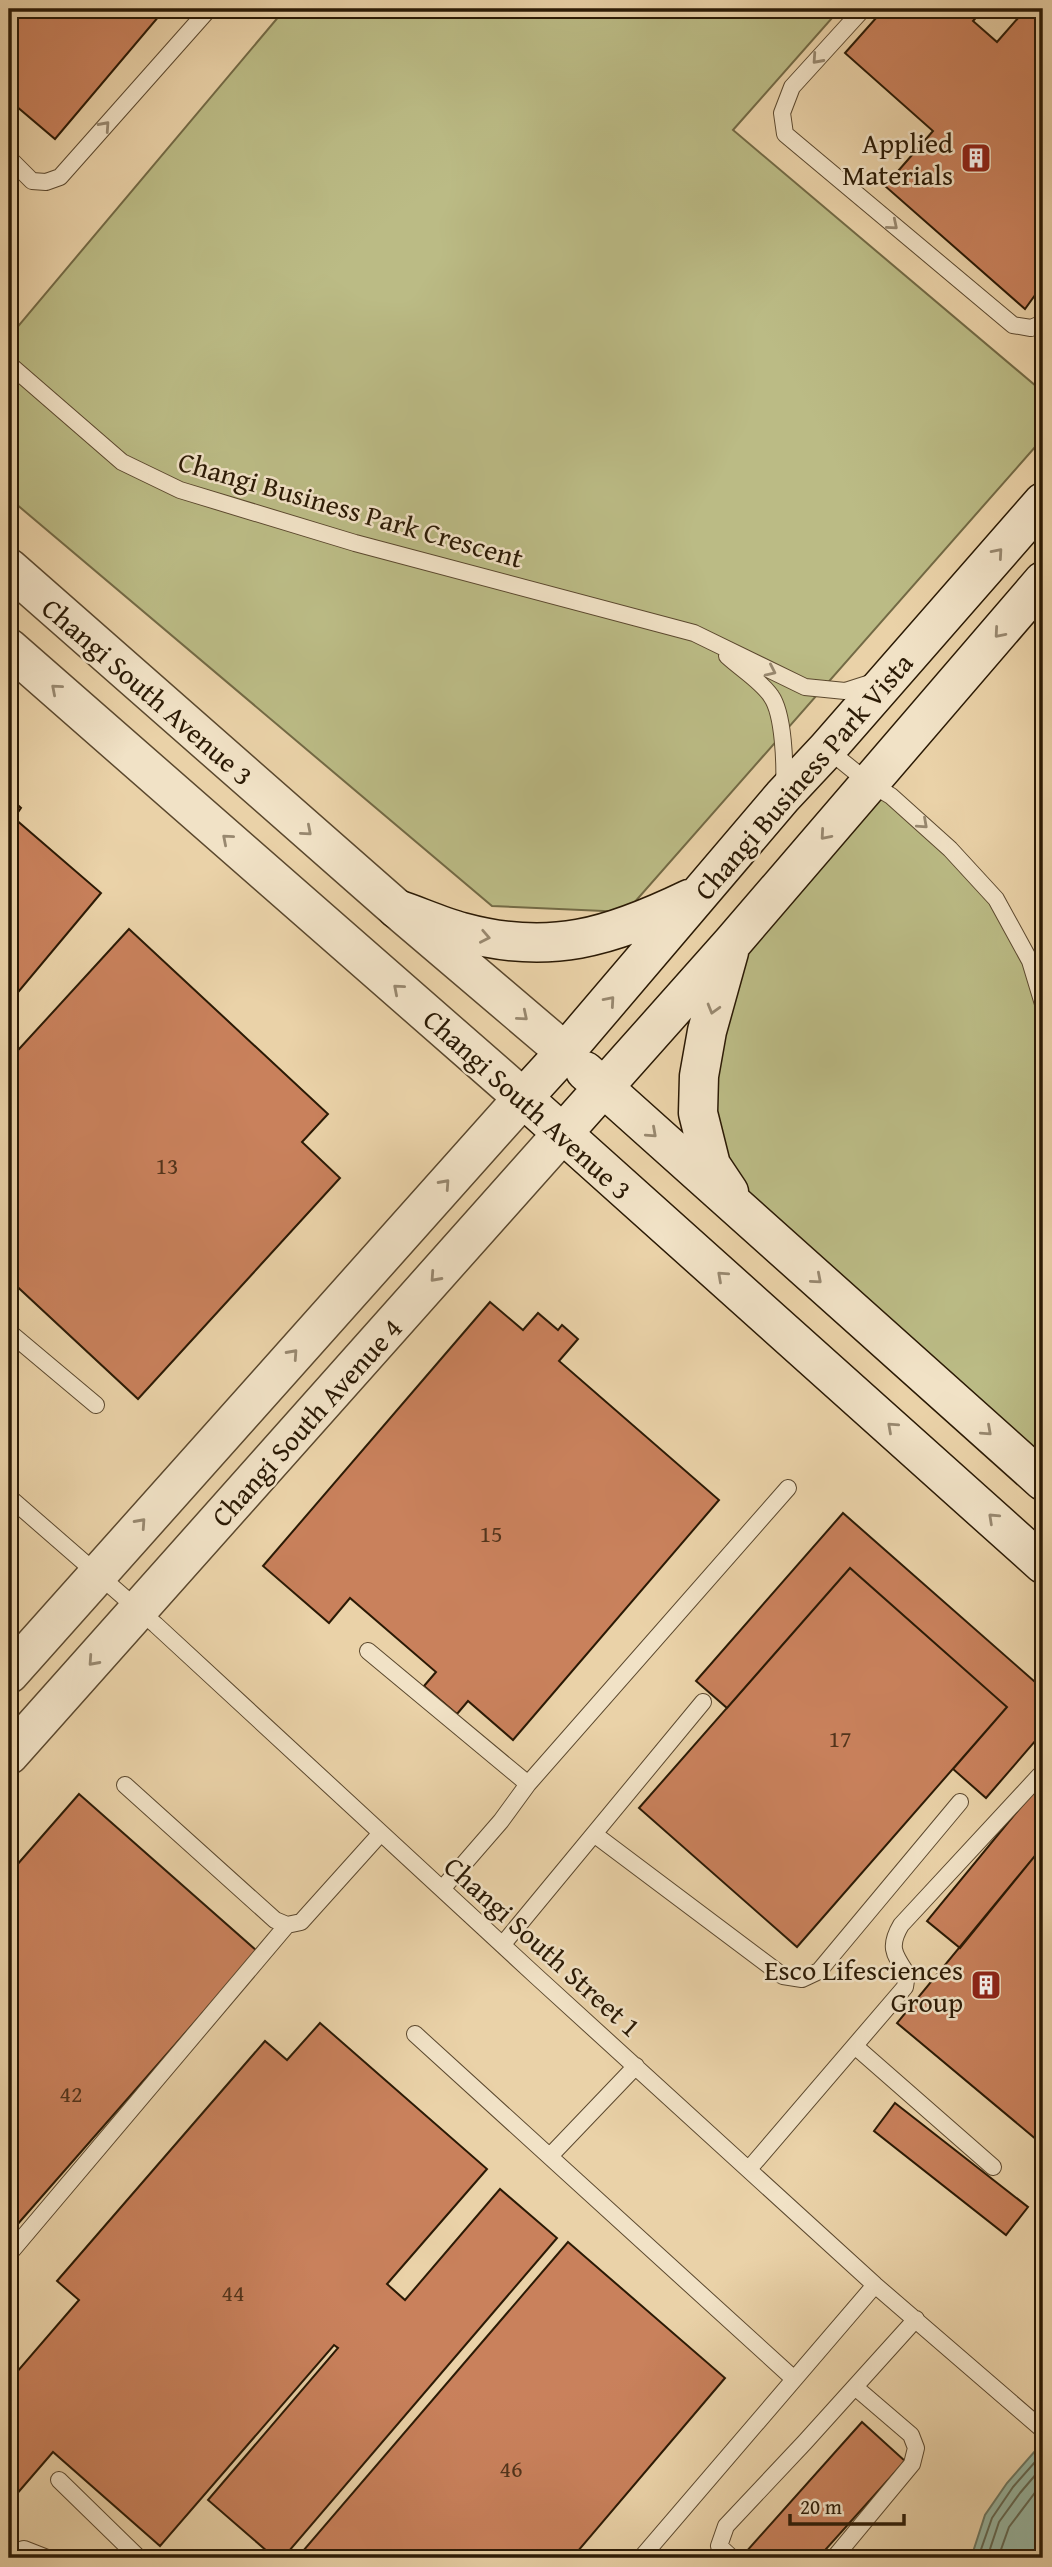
<svg xmlns="http://www.w3.org/2000/svg" width="1052" height="2567" font-family="'Gentium Book Plus',serif">
<style>
.green{fill:#bbbb85;stroke:#736a45;stroke-width:2}
.water{fill:#98b8a4;stroke:#6c7964;stroke-width:2}
.lines{fill:none;stroke-linecap:round;stroke-linejoin:round}
.shore{stroke:#626954;stroke-width:2}
.building{fill:#c9815c;stroke:#2b1a05;stroke-width:2}
.service-casing{stroke:#5b482e;stroke-width:18}
.tertiary-casing{stroke:#5b482e;stroke-width:41}
.secondary-casing{stroke:#2b1a05;stroke-width:41}
.service{stroke:#f1e2c6;stroke-width:16}
.tertiary{stroke:#f1e2c6;stroke-width:38}
.secondary{stroke:#f1e2c6;stroke-width:38}
.oneway{stroke:#98886f}
.labels{text-anchor:middle;dominant-baseline:central;stroke-width:5;stroke-linejoin:round;paint-order:stroke}
.number-label{font-size:24px;fill:#52341b}
.poi-label{font-size:28px;fill:#2b1a05;stroke:#f1e2c6;text-anchor:end}
.street-label{font-size:28px;fill:#2b1a05;stroke:#f1e2c6}
</style>
<rect width="100%" height="100%" fill="#ead2a8"/>
<filter id="stains"><feTurbulence type="fractalNoise" baseFrequency=".00286" numOctaves="4"/><feColorMatrix values="0 0 0 0 .2 0 0 0 0 .09 0 0 0 0 .02 0 0 0 .5 -.17"/></filter>
<radialGradient id="worn" r=".72"><stop offset=".6" stop-color="#630" stop-opacity="0"/><stop offset="1" stop-color="#630" stop-opacity=".3"/></radialGradient>
<!-- green -->
<path class="green" d="M285,9h555l-107,121 310,262v46l-417,474 -134,-6 -483,-408v-161z
M869,784l126,115 48,109v471l-295,-262 -49,-104 33,-170z"/>
<!-- water -->
<path class="water" d="M1043,2442v116h-72l14,-43 22,-32z"/>
<g class="lines">
<!-- shore -->
<path class="shore" d="M978,2558l14,-40 21,-31 30,-34
M987,2558l12,-36 21,-29 23,-27
M998,2558l11,-31 34,-45"/>
</g>
<!-- building -->
<path class="building" d="M9,9h156l-110,130 -46,-39z
M884,9h100l-11,12 24,21 29,-33h17v275l-18,25 -140,-123 48,-55 -88,-78z
M9,797l12,11 -7,10 87,75 -92,110z
M129,929l199,185 -26,28 38,36 -202,221 -129,-120v-128l2,-2 -2,-2v-87z
M490,1302l33,28 15,-17 20,17 4,-5 16,14 -19,22 160,139 -206,240 -45,-39 -11,13 -33,-28 12,-14 -86,-74 -21,25 -66,-57z
M843,1513l200,176v43l-57,66 -33,-29 54,-62 -157,-139 -123,140 -31,-27z
M850,1568l157,139 -210,240 -158,-139z
M1043,1780v66l-83,102 -33,-27z
M79,1794l178,157 -248,283v-360z
M1043,1846v299l-146,-122z
M320,2023l167,146 -100,115 18,16 95,-111 57,49 -274,320h-8l-67,-58 130,-152 -4,-3 -174,201 -107,-94 -44,51v-122l70,-81 -22,-19 208,-240 22,19z
M895,2103l133,104 -22,28 -132,-104z
M568,2242l157,136 -153,180h-275z
M862,2422l43,39 -87,97h-66l-7,-5z"/>
<g class="lines">
<!-- service casing -->
<g class="service-casing">
<path id="service" d="M863,9l-71,78 -10,26 3,21 228,191 18,3 12,-5
M9,158l23,23 14,1 14,-5 149,-168
M9,364l113,98 58,28 175,53 339,90 111,54 40,4 28,-9
M727,656c14,13 34,25 44,40 13,18 14,70 13,91
M827,749l42,34 22,13 59,53 46,50 34,62 13,43
M9,1332l87,73
M9,1497l147,128 380,351 339,309 168,145
M368,1651l160,133
M125,1785l150,135 12,5 14,-3 80,-89
M594,1834l189,142 19,3 17,-8 141,-169
M442,1889l59,-68 27,-37 260,-296
M503,1944l200,-242
M415,2034l379,345
M856,2047l137,120
M550,2156l86,-90
M749,2169l156,-182 2,-13c-13,-20 -19,-27 -6,-49l139,-150
M9,2254l278,-329
M59,2480l80,78
M9,2553l15,-4 23,9
M641,2558l234,-273
M732,2558l-13,-12 7,-20 79,-84 111,-123
M834,2558l78,-94 4,-16 -5,-13 -56,-48"/>
</g>
<!-- tertiary casing -->
<g class="tertiary-casing">
<path id="tertiary" d="M9,568l388,341 168,143
M9,648l514,450 -514,576
M9,1755l553,-621"/>
</g>
<!-- secondary casing -->
<g class="secondary-casing">
<path id="secondary" d="M1043,502l-216,247 -44,47 -218,256 -42,46 520,466
M397,909c21,7 43,17 65,23 88,24 148,5 227,-33
M729,952l-22,79 -8,45 -1,37 13,52 18,27
M585,1071l458,410
M562,1134l170,-191 311,-362"/>
</g>
<!-- service -->
<use href="#service" class="service"/>
<!-- tertiary -->
<use href="#tertiary" class="tertiary"/>
<!-- secondary -->
<use href="#secondary" class="secondary"/>
</g>
<!-- one-way arrows -->
<defs><path id="oneway-chevron" d="M-2-3.5L2.5 0L-2 3.5" fill="none" stroke-width="1.6" stroke-linecap="round" stroke-linejoin="round" transform="scale(1.75)"/></defs>
<g class="oneway">
<use href="#oneway-chevron" transform="translate(817 59) rotate(132)"/>
<use href="#oneway-chevron" transform="translate(105 126) rotate(-48)"/>
<use href="#oneway-chevron" transform="translate(893 225) rotate(40)"/>
<use href="#oneway-chevron" transform="translate(998 553) rotate(-49)"/>
<use href="#oneway-chevron" transform="translate(999 633) rotate(131)"/>
<use href="#oneway-chevron" transform="translate(771 671) rotate(25)"/>
<use href="#oneway-chevron" transform="translate(56 689) rotate(-139)"/>
<use href="#oneway-chevron" transform="translate(923 824) rotate(42)"/>
<use href="#oneway-chevron" transform="translate(307 831) rotate(41)"/>
<use href="#oneway-chevron" transform="translate(825 835) rotate(131)"/>
<use href="#oneway-chevron" transform="translate(227 839) rotate(-139)"/>
<use href="#oneway-chevron" transform="translate(485 937) rotate(11)"/>
<use href="#oneway-chevron" transform="translate(398 989) rotate(-139)"/>
<use href="#oneway-chevron" transform="translate(610 1001) rotate(-49)"/>
<use href="#oneway-chevron" transform="translate(713 1009) rotate(106)"/>
<use href="#oneway-chevron" transform="translate(523 1016) rotate(40)"/>
<use href="#oneway-chevron" transform="translate(652 1133) rotate(42)"/>
<use href="#oneway-chevron" transform="translate(445 1184) rotate(-48)"/>
<use href="#oneway-chevron" transform="translate(722 1276) rotate(-138)"/>
<use href="#oneway-chevron" transform="translate(435 1277) rotate(132)"/>
<use href="#oneway-chevron" transform="translate(817 1279) rotate(41)"/>
<use href="#oneway-chevron" transform="translate(293 1354) rotate(-48)"/>
<use href="#oneway-chevron" transform="translate(892 1427) rotate(-138)"/>
<use href="#oneway-chevron" transform="translate(987 1431) rotate(42)"/>
<use href="#oneway-chevron" transform="translate(993 1518) rotate(-137)"/>
<use href="#oneway-chevron" transform="translate(141 1523) rotate(-48)"/>
<use href="#oneway-chevron" transform="translate(93 1661) rotate(132)"/>
</g>
<!-- icons -->
<defs>
<g id="building-square" transform="scale(1.575)"><rect x="-9" y="-9" width="18" height="18" rx="4" fill="#8f2418" stroke="#f1e2c6"/><path d="M-4-6H4V6H1V3H-1V6H-4ZM-2.5-4.3h1.7v1.8h-1.7ZM.8-4.3h1.7v1.8H.8ZM-2.5-1h1.7V.8h-1.7ZM.8-1h1.7V.8H.8Z" fill="#fff"/></g>
</defs>
<g fill-rule="evenodd">
<use href="#building-square" x="976" y="158"/>
<use href="#building-square" x="986" y="1985"/>
</g>
<g class="labels">
<!-- number labels -->
<g class="number-label">
<text x="167" y="1165">13</text>
<text x="491" y="1533">15</text>
<text x="840" y="1738">17</text>
<text x="71" y="2093">42</text>
<text x="233" y="2292">44</text>
<text x="511" y="2468">46</text>
</g>
<!-- poi labels -->
<g class="poi-label">
<text x="953" y="142">Applied<tspan x="953" dy="32">Materials</tspan></text>
<text x="963" y="1969">Esco Lifesciences<tspan x="963" dy="32">Group</tspan></text>
</g>
<!-- street labels -->
<g class="street-label">
<text transform="translate(351 509) rotate(16)">Changi Business Park Crescent</text>
<text transform="translate(148 691) rotate(41)">Changi South Avenue 3</text>
<text transform="translate(803 776) rotate(-49)">Changi Business Park Vista</text>
<text transform="translate(528 1104) rotate(42)">Changi South Avenue 3</text>
<text transform="translate(306 1422) rotate(-48)">Changi South Avenue 4</text>
<text transform="translate(543 1946) rotate(42)">Changi South Street 1</text>
</g>
</g>
<!-- margin -->
<rect width="1052" height="2567" fill="none" stroke="#ead2a8" stroke-width="35"/>
<rect x="10" y="10" width="1031" height="2546" fill="none" stroke="#2b1a05" stroke-width="3.5"/>
<rect x="18" y="18" width="1017" height="2532" fill="none" stroke="#2b1a05" stroke-width="2"/>
<!-- scale -->
<path d="M790 2514v10h114v-10" fill="none" stroke="#2b1a05" stroke-width="3.5"/>
<text x="800" y="2514" font-size="21" fill="#2b1a05" stroke="#f1e2c6" stroke-width="5" paint-order="stroke">20 m</text>
<rect width="100%" height="100%" filter="url(#stains)"/>
<rect width="100%" height="100%" fill="url(#worn)"/>
</svg>
